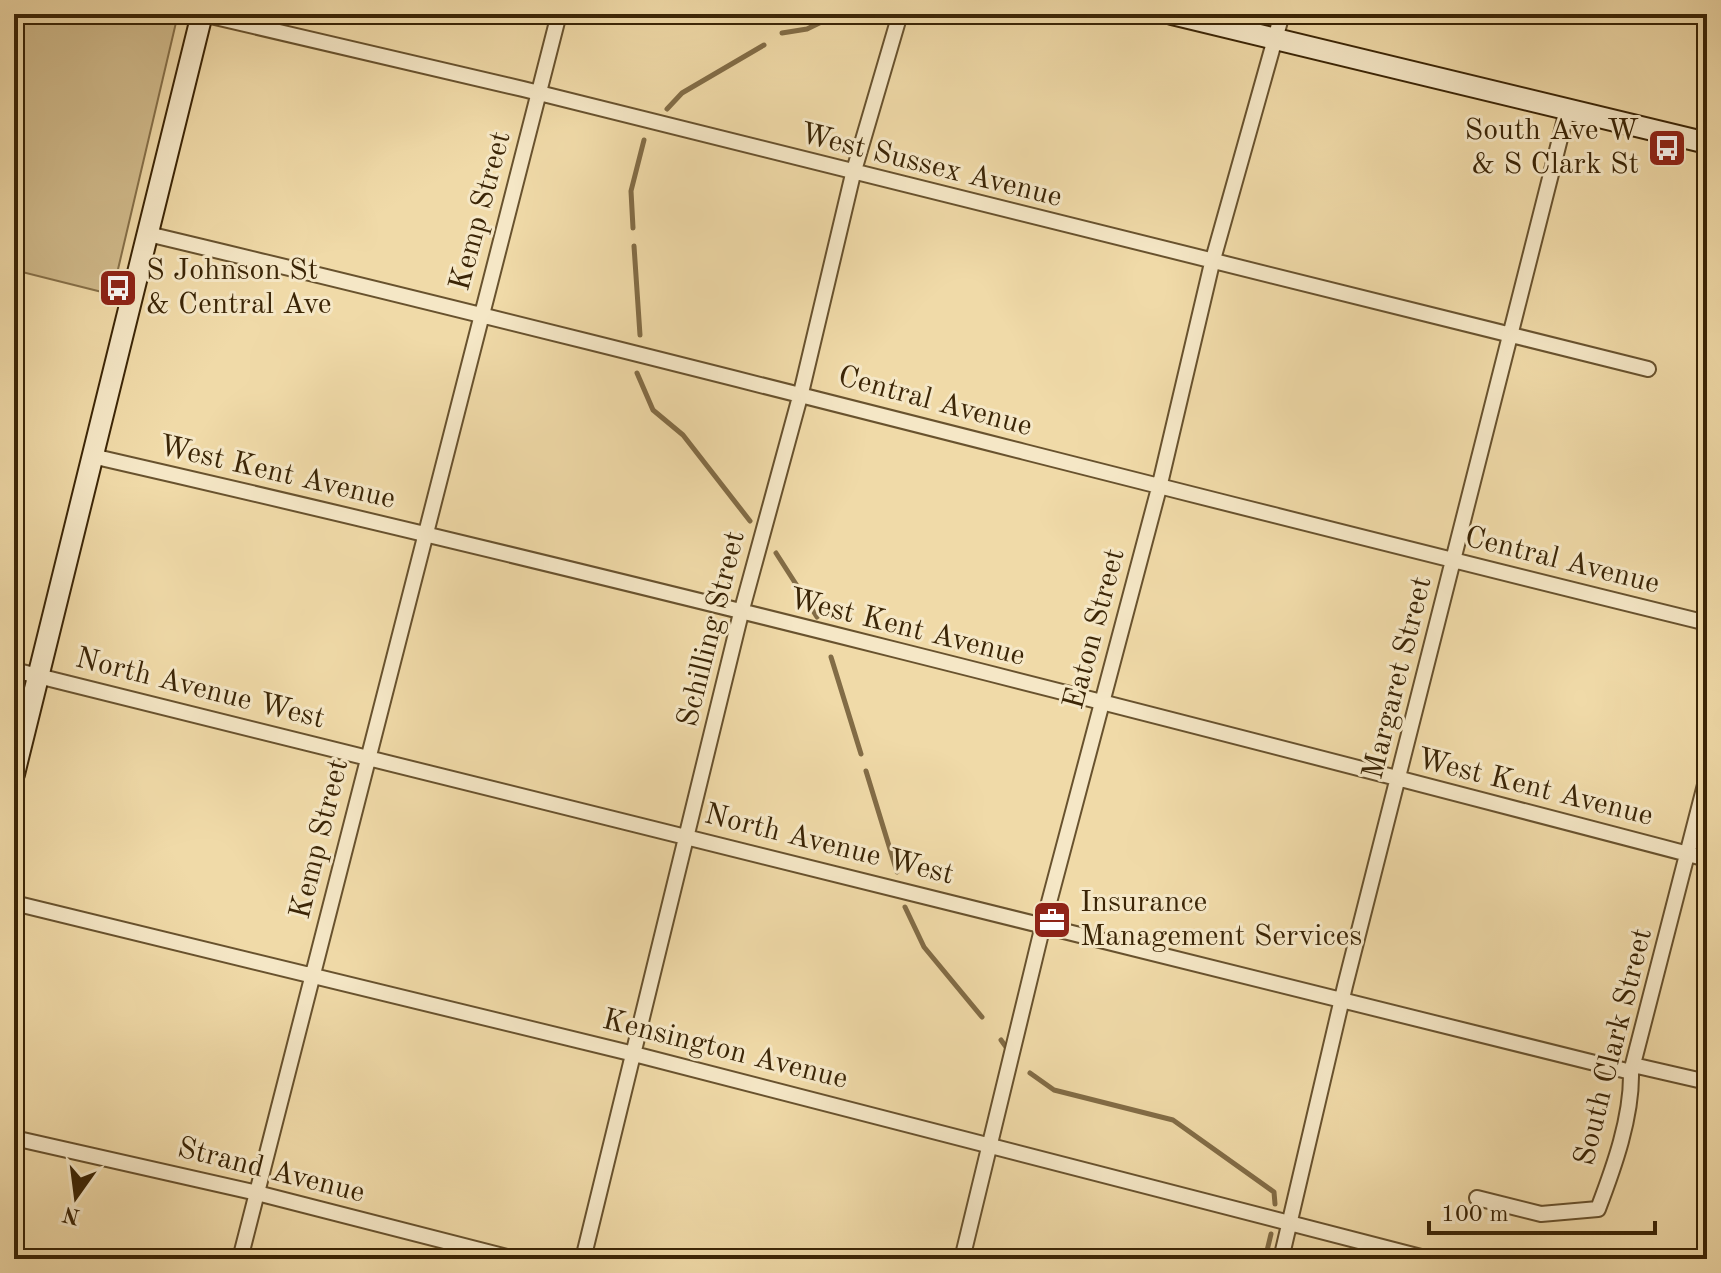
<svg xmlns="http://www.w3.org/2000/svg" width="1721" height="1273" font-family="'Old Standard TT',serif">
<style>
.green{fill:#d1bb8c;stroke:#867049;stroke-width:2}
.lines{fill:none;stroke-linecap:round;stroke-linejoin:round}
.stream{stroke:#826c46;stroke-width:5}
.street-casing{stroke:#68522e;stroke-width:18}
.secondary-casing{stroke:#3b2506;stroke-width:24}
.street{stroke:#f5e7c6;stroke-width:14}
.secondary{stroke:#f5e7c6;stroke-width:20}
.labels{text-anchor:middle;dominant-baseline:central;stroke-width:6;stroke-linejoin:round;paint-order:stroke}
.poi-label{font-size:30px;fill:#3b2506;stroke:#f5e7c6;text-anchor:start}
.street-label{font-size:30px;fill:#3b2506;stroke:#f5e7c6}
</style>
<rect width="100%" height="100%" fill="#f0daa8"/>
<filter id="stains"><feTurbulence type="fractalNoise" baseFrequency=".0025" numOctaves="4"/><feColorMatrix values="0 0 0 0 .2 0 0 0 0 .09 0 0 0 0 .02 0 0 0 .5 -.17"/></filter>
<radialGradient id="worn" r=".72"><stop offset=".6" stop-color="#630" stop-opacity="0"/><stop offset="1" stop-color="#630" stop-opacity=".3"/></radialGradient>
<!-- green -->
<path class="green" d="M14,14h164l-63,268 -6,-1 -3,12 -92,-23z"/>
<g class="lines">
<!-- stream -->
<path class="stream" d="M782,33l25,-4 31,-15
M667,109l15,-16 82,-48
M633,228l-2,-37 13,-51
M634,246l6,89
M637,373l16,37 30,25 67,86
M776,553l41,64
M831,657l30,97
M866,771l31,101
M905,907l19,40 58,70
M1001,1040l5,7
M1030,1073l24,17 119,30 101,72 1,12
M1265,1259l6,-25"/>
<!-- street casing -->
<g class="street-casing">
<path id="street" d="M202,14l321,75 1125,280
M148,234c521,124 1039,262 1559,389
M92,456c541,124 1078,262 1615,403
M14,670l1617,402
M14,903l620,151 787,203
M1633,1065l74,17
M14,1138l243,55 258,66
M1477,1198l64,16 57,-5c16,-42 34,-92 33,-137l76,-295
M240,1259l319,-1245
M583,1259l158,-646 60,-220 52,-219 47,-160
M962,1259l81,-334 116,-437 53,-225 70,-249
M1281,1259l64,-273 222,-875"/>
</g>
<!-- secondary casing -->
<g class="secondary-casing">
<path id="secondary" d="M1172,14l535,129
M14,774l188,-760"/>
</g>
<!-- street -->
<use href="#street" class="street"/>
<!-- secondary -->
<use href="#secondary" class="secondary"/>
</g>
<!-- icons -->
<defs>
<g id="bus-square" transform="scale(2)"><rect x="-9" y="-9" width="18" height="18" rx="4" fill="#8f2418" stroke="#f5e7c6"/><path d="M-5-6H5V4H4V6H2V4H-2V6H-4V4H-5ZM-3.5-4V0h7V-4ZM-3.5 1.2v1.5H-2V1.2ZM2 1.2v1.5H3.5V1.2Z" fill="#fff"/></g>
<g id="office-square" transform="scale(2)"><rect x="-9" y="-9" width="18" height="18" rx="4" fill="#8f2418" stroke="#f5e7c6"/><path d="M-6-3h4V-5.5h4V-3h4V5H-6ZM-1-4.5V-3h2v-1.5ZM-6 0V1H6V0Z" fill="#fff"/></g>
</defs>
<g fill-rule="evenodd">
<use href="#bus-square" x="1667" y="148"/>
<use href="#bus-square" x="118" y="288"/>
<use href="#office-square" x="1052" y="920"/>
</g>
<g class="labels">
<!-- poi labels -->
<g class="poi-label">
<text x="1639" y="131" text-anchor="end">South Ave W<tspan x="1639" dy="34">&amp; S Clark St</tspan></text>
<text x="146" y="271">S Johnson St<tspan x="146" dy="34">&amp; Central Ave</tspan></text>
<text x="1080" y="903">Insurance<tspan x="1080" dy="34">Management Services</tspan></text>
</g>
<!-- street labels -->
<g class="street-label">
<text transform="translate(931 166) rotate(14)">West Sussex Avenue</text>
<text transform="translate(481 211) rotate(-75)">Kemp Street</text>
<text transform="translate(935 402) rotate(15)">Central Avenue</text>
<text transform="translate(277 473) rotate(13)">West Kent Avenue</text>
<text transform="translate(1562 561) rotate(14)">Central Avenue</text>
<text transform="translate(907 628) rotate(14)">West Kent Avenue</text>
<text transform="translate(712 629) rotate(-76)">Schilling Street</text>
<text transform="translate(1095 629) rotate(-75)">Eaton Street</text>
<text transform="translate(1398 678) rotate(-76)">Margaret Street</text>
<text transform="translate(200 689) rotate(14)">North Avenue West</text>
<text transform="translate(1535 788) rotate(14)">West Kent Avenue</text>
<text transform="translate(320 839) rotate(-76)">Kemp Street</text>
<text transform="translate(829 845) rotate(14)">North Avenue West</text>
<text transform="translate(1614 1047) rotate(-76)">South Clark Street</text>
<text transform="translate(725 1050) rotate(14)">Kensington Avenue</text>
<text transform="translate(271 1171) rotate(14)">Strand Avenue</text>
</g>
</g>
<!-- margin -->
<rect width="1721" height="1273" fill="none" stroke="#f0daa8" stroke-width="48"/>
<rect x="16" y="16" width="1689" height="1241" fill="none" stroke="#3b2506" stroke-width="4"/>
<rect x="24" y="24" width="1673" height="1225" fill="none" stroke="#3b2506" stroke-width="2"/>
<!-- north arrow -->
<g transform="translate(76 1197) rotate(194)" stroke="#f5e7c6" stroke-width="6" paint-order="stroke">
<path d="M0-6L14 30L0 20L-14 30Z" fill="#3b2506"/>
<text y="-12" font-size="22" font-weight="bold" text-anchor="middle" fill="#3b2506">N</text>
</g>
<!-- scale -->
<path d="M1429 1221v12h226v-12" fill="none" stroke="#3b2506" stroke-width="4"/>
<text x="1441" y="1221" font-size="24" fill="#3b2506" stroke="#f5e7c6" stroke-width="6" paint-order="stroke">100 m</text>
<rect width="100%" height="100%" filter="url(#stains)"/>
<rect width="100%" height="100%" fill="url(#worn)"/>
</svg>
